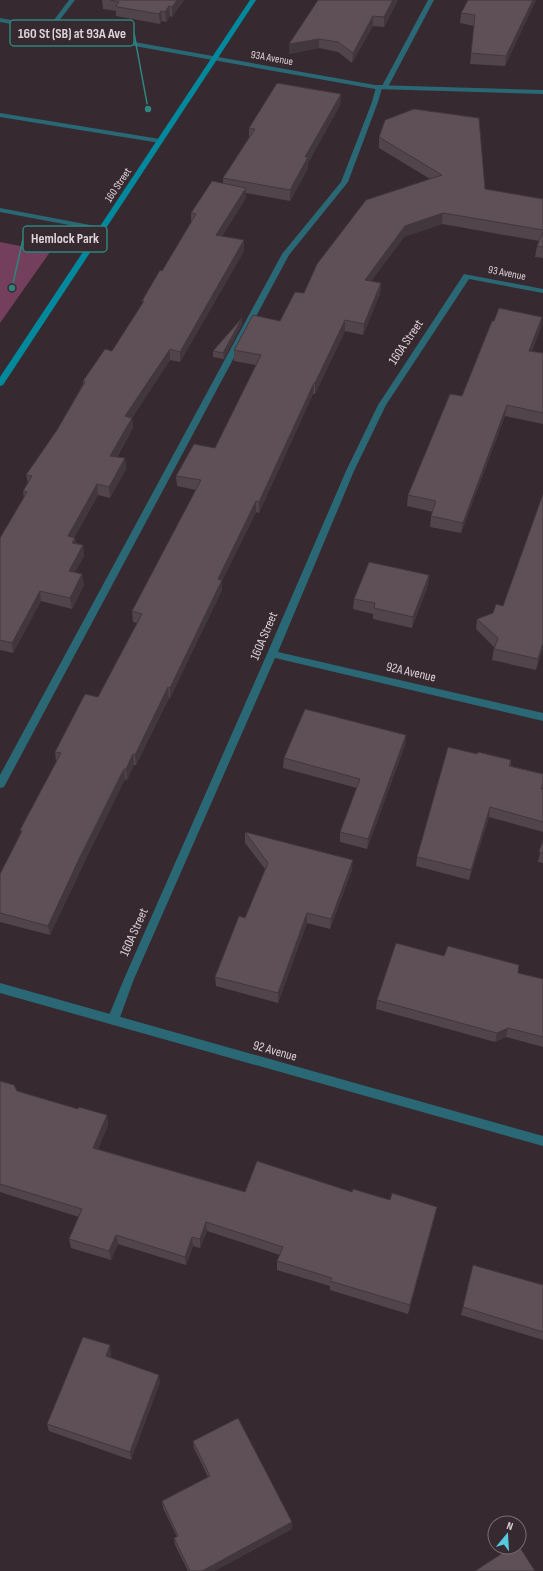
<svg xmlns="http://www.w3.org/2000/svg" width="543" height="1571" font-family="'Sofia Sans Condensed',sans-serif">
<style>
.green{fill:#743f5c}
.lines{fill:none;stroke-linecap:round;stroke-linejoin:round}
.service{fill:#296874;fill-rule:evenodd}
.minor{fill:#296874;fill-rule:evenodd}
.tertiary{fill:#296874;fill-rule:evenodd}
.secondary{fill:#00899c;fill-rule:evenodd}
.wall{fill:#52444b}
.shaded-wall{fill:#42373d}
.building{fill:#5f4f57;stroke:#42373d}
.labels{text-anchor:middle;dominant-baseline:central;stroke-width:3.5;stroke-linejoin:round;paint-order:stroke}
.far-street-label{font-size:11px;fill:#ddd3d8;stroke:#372930}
.street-label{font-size:13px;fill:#ddd3d8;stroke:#372930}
.leader{fill:none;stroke:#2e847e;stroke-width:1.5}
.callout-dot{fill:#2e847e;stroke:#372930;stroke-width:1.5}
.callout{fill:#372930;stroke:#2e847e;stroke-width:1.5}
.callout-label{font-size:14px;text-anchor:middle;font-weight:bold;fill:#ddd3d8}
</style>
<rect width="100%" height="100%" fill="#372930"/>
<!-- green -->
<path class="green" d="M0,242l50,10 -50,71z"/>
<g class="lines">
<!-- service -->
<path class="service" d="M69,0h6l-23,30h-4v-2z
M428,0h6l-46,87 -3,2 -3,-1 -4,14 -30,80 -59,73 -285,532 -4,1v-13l282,-521 59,-72 31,-80 4,-15 3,-2 3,1z
M0,113l160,26 4,2 -4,2 -160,-26z
M0,208l101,19 4,2 -4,2 -101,-19z"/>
<!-- minor -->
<path class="minor" d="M0,18l375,67 168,5v4l-168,-5 -375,-67z
M464,274l79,15v4l-74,-14 -83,126 -32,66 -76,181 265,61v8l-268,-63 -141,321 -15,41 -2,3 -4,2 -4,-2 -2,-3 17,-41 143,-325 79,-183 32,-66z"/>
<!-- tertiary -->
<path class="tertiary" d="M0,983l543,153v10l-543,-153z"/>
<!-- secondary -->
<path class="secondary" d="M250,0h6l-253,385 -3,1v-9z"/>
</g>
<!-- wall -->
<path class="wall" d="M102,0h82l-12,17 -2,-1 -4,6 -4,-1 -2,3 -44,-8v-5l-13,-2z
M398,0l-14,27 -11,-1 -21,37 -14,-11 -19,-4 -30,6v-10z
M536,0l-31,66 -35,-2 4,-38 -14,-3 1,-10z
M341,94l-1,11 -32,58v5l-18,33 -44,-8v5l-24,38 22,15 -64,111 -10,-2 -38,58 1,10 -16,29 8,1 1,11 -16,29 -12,-3 -24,43h1l1,5 7,2 1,11 -9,16 9,13 -12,24 -31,-8 -28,52 -13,-3v-112l24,-39 -1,-8 5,-8 -2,-8 31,-45 26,-46v-3l29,-30 30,-47v-3l20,-30 29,-48v-10l32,-30v-5l26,-41v-9z
M379,137l106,52 58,10v59l-8,-1 2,-11 2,-5 -97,-17 -38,13 -33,44 10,2 -1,11 -17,41 -18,-4 -30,63h-2l-54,119 -3,-1 -34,69v9l-52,108h-1l-33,67h-2l-7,15 -2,-1 -43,88 -32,68 -50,-13v-48l21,-40 -1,-4 36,-68 -1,-10 43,-55 39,-74 -4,-1 -1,-11 64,-121 -19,-4 -1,-10 39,-28 41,-83 -22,-4v-11l46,-29 24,-28 126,-114 -51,-31z
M542,317l-1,10 -9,24 11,2v71l-38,-8 -44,117 -31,-6 1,-11 2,-4 -26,-6 1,-11 54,-99 32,-75z
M242,318v6l-18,35 -11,-2v-6z
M543,494v154l-7,22 -44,-10 2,-13 -18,-18 1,-10 16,-6 10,-7z
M429,575l-1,10 -16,43 -39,-9v-5l-20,-5 1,-10z
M406,735l-1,10 -38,104 -27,-7v-10l17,-44 -74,-20 1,-10z
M477,754l34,6v6l32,8v13l-1,2h1v43l-54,-15 -20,63 -53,-14 1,-9z
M245,832l107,38 -22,59 -23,-6 -29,80 -62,-17 -1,-9 30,-59 20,-49 -20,-26z
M543,840v23l-5,-1z
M518,973l25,6v68l-37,-10 -11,5 -119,-33 1,-9z
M0,1081l17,10 61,18 29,6 1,10 -10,24 147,43h107l83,24 -27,98 -78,-24v-4l-53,-16v-9l3,-6 -73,-24 -7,17 -7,-2 -7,19 -68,-21 -7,16 -40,-12 -2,-9 10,-22 -79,-25z
M543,1285v55l-82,-25 2,-8z
M111,1353l-1,5 50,24 -29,78 -82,-29 -2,-7z
M193,1441l99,88 -78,42h-26l-13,-26 -1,-7 3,-1 -14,-29 -1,-7 46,-24 -14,-29z"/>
<!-- shaded-wall -->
<path class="shaded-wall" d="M177,0h7l-12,17v-10z
M393,0h5l-14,27v-10z
M533,0h3l-31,66 1,-10z
M169,6l1,10 -4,6 -1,-10z
M161,11l1,10 -2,3 -1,-10z
M373,16v10l-21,37 1,-10z
M319,39v9l-30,6v-10z
M341,94l-1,11 -32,58v5l-18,33v-11l15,-33z
M246,188v10l-30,48v-11z
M443,213l-1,11 -38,13 -40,54 1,-11 40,-54z
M244,240v11l-64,111v-10z
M381,283l-1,11 -17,41 1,-11z
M542,317l-1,10 -13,34 1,-10z
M242,318v6l-18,35 -1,-6z
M345,320v11l-30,63v-11z
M170,349v11l-38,58 1,10 -22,38 -1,-10 15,-40z
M314,383l-1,11 -54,119v-11z
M507,405l-2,11 -44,117 2,-10z
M125,458l1,11 -16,29 -1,-11z
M97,484l1,11 -29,52 -1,-11z
M256,501v11l-34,69v9l-52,108v-10l48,-109z
M75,538l1,10 -4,-5z
M83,545l1,11 -14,25 -1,-10z
M82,574l2,11 -12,24 -2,-11z
M429,575l-1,10 -16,43 1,-11z
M40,591l1,10 -28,52 -1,-10z
M543,643v5l-7,22 2,-11z
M168,687l1,11 -33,67 -1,-10z
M406,735l-1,10 -38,104 1,-10z
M133,754l1,11 -7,15 -1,-11z
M124,769l1,10 -43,88 -32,68 -2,-9 32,-69z
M490,807l-1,10 -20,63 2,-10z
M353,860l-1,10 -22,59 1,-10z
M307,913v10l-29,80v-10z
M508,1028l-2,9 -11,5 2,-9z
M107,1115l1,10 -14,33 -1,-10z
M437,1207l-2,9 -27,98 2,-9z
M206,1222l1,9 -7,17v-9z
M116,1235l2,9 -7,16 -2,-9z
M192,1237l1,9 -7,19 -1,-8z
M110,1345l1,8 -4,11 -1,-8z
M159,1375l1,7 -29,78 -1,-8z
M292,1522v7l-78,42h-12z"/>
<!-- building -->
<path class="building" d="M110,0h67l-5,7 -3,-1 -4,6 -4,-1 -2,3 -41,-7 -2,-1 3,-4z
M318,0h75l-9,17 -11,-1 -20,37 -15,-11 -19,-3 -30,5z
M468,0h65l-27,56 -35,-3 4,-38 -14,-2z
M277,83l64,11 -36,63h3l-18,33 -67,-12 32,-49 -6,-1z
M414,109l65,9 6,71 58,10v31l-100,-17 -38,13 -40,54 16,3 -17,41 -19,-4 -30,63h-1l-55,119 -3,-1 -38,78 4,1 -52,108 -2,-1 -33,68 -2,-1 -7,15h-2l-44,88 -32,69 -48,-13v-39l22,-43 -2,-1 41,-77 -6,-1 30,-58 13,3 44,-83 -10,-3 69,-131 -25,-4 18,-32 21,4 46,-93 -27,-5 19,-35 27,6 15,-29 9,1 13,-29 49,-64 76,-25 -63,-38 6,-17z
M212,181l34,7 -30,47 28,5 -64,112 -10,-3 -45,67 7,2 -22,38 15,2 -16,29 -12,-3 -29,52 7,2 -3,5 11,2 -14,26 13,3 -12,24 -30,-7 -28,52 -12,-3v-102l27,-46 -4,-1 9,-15 -6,-1 31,-45 28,-48 -2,-1 22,-32 7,2 32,-50h-2l18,-31 2,1 34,-57 -5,-1z
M543,232v15l-6,-1z
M499,308l43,9 -13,34 14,2v60l-36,-8 -44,118 -32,-7 5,-15 -28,-6 42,-101 12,2 30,-75h2z
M242,318l-19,35 -10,-2z
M543,494v149l-5,16 -44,-10 4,-11 -21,-19 16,-6 3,-9 7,2z
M369,562l60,13 -16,42 -39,-9 1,-5 -21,-4z
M305,709l101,26 -38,104 -28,-7 20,-53 -76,-21z
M448,747l29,7 1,-2 33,8 -2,6 34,8v9l-2,6h2v33l-53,-15 -19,63 -54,-13z
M245,832l108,28 -22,59 -24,-6 -29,80 -63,-16 24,-61 6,2 23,-55z
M543,840v13l-4,-1z
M396,943l48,13 4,-10 71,19 -1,8 25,6v58l-35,-9 -11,5 -120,-33z
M0,1081l14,4 3,6 61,18 1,-2 28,8 -14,33 152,44 12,-31 95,31 1,-3 37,11 2,-7 45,14 -27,98 -80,-24 2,-3 -55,-17 6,-14 -77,-25 -6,17 -8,-2 -7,20 -69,-22 -7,16 -40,-12 13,-30 -82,-25z
M473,1265l70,20v47l-80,-25z
M83,1337l27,8 -4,11 53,19 -29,77 -83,-28z
M238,1418l54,104 -90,49h-12l-16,-33 4,-2 -16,-35 48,-25 -17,-35z
M519,1546l16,25h-60l37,-24h7z"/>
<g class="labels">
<!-- far-street labels -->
<g class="far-street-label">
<text transform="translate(272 58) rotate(10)">93A Avenue</text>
<text transform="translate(118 185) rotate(-56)">160 Street</text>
<text transform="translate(507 273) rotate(11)">93 Avenue</text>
</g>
<!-- street labels -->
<g class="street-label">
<text transform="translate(406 342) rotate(-56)">160A Street</text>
<text transform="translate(264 636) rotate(-67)">160A Street</text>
<text transform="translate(411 672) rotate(13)">92A Avenue</text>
<text transform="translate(134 932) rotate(-66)">160A Street</text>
<text transform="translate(275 1051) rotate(16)">92 Avenue</text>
</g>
</g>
<!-- callouts -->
<path class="leader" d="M148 109L134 33M12 288L23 239"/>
<g class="callout-dot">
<circle cx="148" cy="109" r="4"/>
<circle cx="12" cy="288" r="4"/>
</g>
<g class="callout">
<rect x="10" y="20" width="124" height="26" rx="4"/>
<rect x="23" y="226" width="84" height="26" rx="4"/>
</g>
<g class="callout-label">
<text x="72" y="38">160 St (SB) at 93A Ave</text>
<text x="65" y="243">Hemlock Park</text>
</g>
<!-- north arrow -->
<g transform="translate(507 1535) rotate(18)"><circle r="19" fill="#372930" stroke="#796d73"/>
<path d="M0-3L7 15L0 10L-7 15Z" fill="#55cadf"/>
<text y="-6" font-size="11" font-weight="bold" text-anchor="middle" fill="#ddd3d8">N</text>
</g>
</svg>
